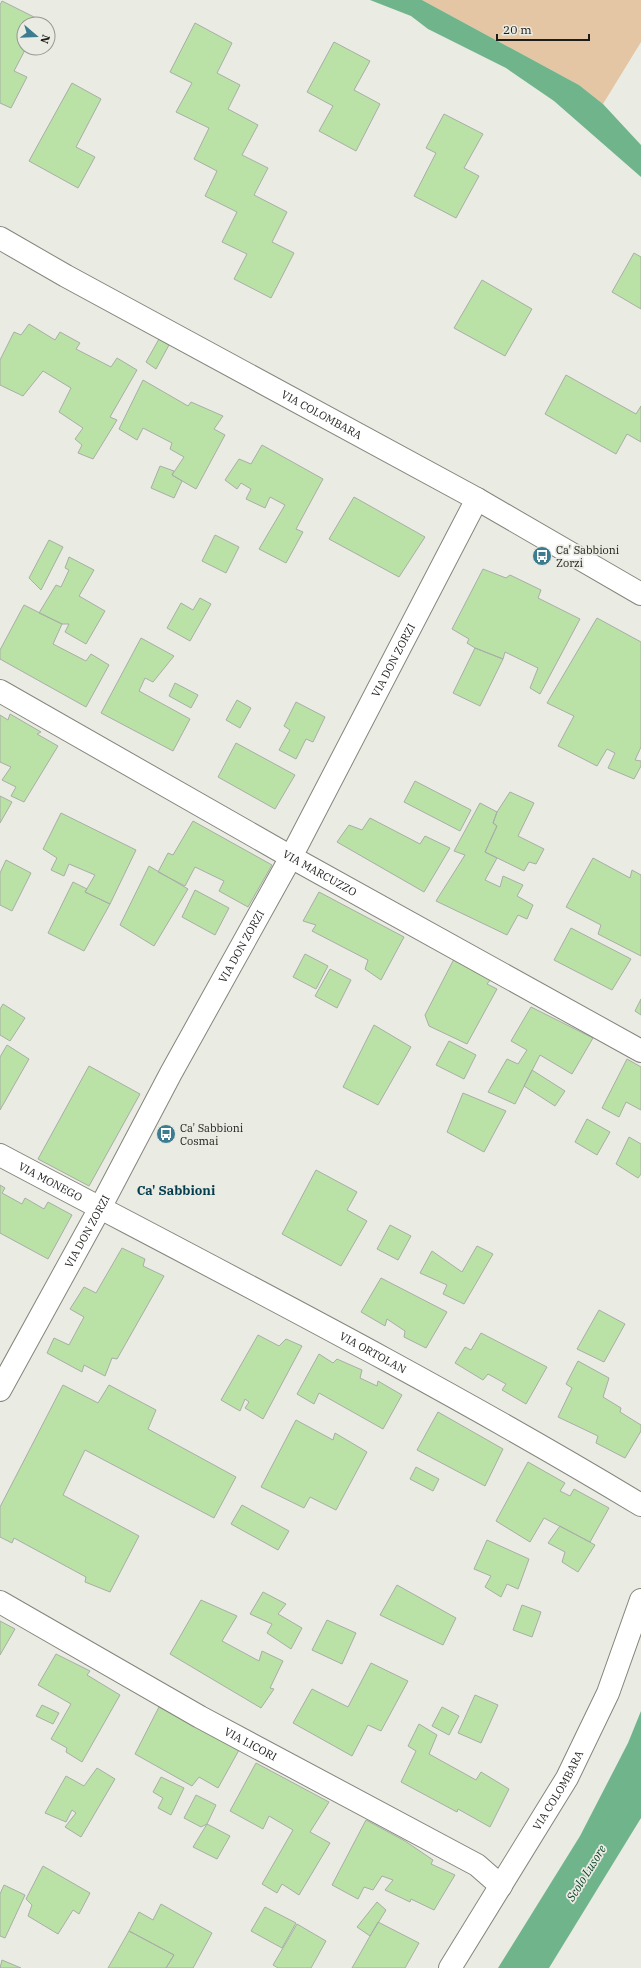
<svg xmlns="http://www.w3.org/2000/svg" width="641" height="1968" font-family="'IBM Plex Serif',serif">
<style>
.green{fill:#e4c6a4}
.water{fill:#70b48c}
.building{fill:#bae2a6;stroke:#a8aea6}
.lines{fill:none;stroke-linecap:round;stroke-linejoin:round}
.minor-casing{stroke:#84857d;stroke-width:24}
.minor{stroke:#fff;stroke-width:22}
.labels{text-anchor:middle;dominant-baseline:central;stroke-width:3.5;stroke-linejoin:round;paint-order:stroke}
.street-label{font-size:11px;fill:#1c1c19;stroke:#eaebe2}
.poi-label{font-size:11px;fill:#1c1c19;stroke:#eaebe2;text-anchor:start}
.water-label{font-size:12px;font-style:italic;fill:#073f25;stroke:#eaebe2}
.quarter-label{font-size:13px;font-weight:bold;fill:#043d4d;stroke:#eaebe2}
</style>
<rect width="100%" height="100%" fill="#eaebe2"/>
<!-- green -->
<path class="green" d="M422,0h219v42l-38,62 -24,-19z"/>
<!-- water -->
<path class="water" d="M370,0h52l157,85 24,19 38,41v32l-87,-76 -48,-33 -78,-39 -17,-13z
M641,1711v107l-92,150h-51l82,-132 48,-93z"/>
<!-- building -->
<path class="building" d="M2,1l38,19 -2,4h-14v24h2l-12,23 13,6 -16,31 -11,-5v-98z
M195,23l37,20 -15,30 23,12 -12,24 30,16 -16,30 26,13 -14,27 33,17 -15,30 22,11 -23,45 -37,-19 13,-25 -25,-12 15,-30 -32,-16 12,-25 -23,-12 15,-31 -33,-16 16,-29 -22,-11z
M334,42l36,19 -16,29 26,14 -24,47 -37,-20 14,-25 -26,-14z
M72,83l29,16 -25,48 19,10 -17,31 -49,-27z
M444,114l39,20 -19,34 15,8 -23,42 -42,-22 22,-43 -10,-5z
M634,253l7,4v52l-29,-17z
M482,280l50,29 -27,47 -51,-28z
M29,324l26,16 5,-8 20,11 -4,6 35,18 6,-9 20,12 -27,47 7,3 -24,39 -15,-6 4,-8 -7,-6 8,-11 -24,-16 12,-24 -28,-17 -20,25 -23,-11v-25l14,-28 7,3z
M159,339l10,6 -13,24 -10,-7z
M566,375l70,39 5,-8v36l-14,-8 -11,20 -71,-40z
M143,380l45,26 3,-4 32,14 -9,13 11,6 -29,54 -24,-14 12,-18 -14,-8 2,-6 -29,-15 -6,12 -18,-11z
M262,445l61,34 -27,50 7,3 -17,31 -27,-14 26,-44 -15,-8 -5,11 -19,-9 5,-10 -10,-6 -4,6 -12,-9 14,-21 12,5z
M160,466l14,5 -2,4 10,6 -8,17 -23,-10z
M354,497l71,40 -26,40 -70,-38z
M215,535l24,12 -13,26 -24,-12z
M49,540l14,7 -22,43 -12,-12z
M69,557l25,13 -15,26 26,15 -19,33 -21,-12 4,-8h-7l-23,-11 17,-28 5,2 8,-17 -4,-2z
M483,569l23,9 4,-3 31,15 -3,8 42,21 -40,75 -10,-6 8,-20 -33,-16 -2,7 -28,-11 -8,-5 2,-4 -17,-10z
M200,598l11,6 -21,37 -23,-13 14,-25 12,7z
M24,605l38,19 -9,20 33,17 5,-7 18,11 -23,42 -86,-48v-9z
M597,618l44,24v105l-6,13 6,1v5l-7,13 -26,-11 7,-15 -8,-4 -10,17 -39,-20 16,-30 -27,-13z
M141,638l33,18 -21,26 -8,-4 -6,13 51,28 -17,32 -72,-38z
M475,648l28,11 -23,47 -27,-13z
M175,683l23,12 -7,13 -22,-12z
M237,700l14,8 -11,20 -14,-8z
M296,702l29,15 -12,25 -7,-3 -10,20 -17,-9 11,-20 -6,-4z
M10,714l31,18 -4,2 21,12 -34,56 -13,-6 5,-9 -14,-7 9,-13 -11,-5v-47l8,5z
M236,743l59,32 -20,34 -57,-32z
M415,781l56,29 -11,21 -56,-29z
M510,792l24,11 -16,33 26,13 -8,15 -7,-2 -5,9 -39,-19 12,-26 -4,-3 4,-11z
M0,796l12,6 -12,21z
M480,803l17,9 -4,11 4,3 -12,26 12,6 -12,22 15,7 3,-11 20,9 -6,11 16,9 -6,14 -9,-4 -11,20 -71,-34 29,-46 -11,-4z
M61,813l75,37 -26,54 -25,-12 10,-17 -26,-11 -5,12 -13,-6 6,-12 -14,-9z
M370,818l50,26 5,-8 25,12 -26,44 -87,-50 12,-17 13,5z
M193,821l79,44 -24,42 -29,-16 5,-10 -29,-14 -10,19 -27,-14 10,-19 5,2z
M593,858l37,20 2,-8 9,5v81l-43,-22 3,-9 -35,-18z
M6,860l25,13 -19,38 -12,-6v-32z
M149,866l39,23 -34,57 -34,-21z
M73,882l14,7 -2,3 25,12 -26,47 -36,-18z
M195,890l34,18 -14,27 -33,-18z
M319,892l85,45 -23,43 -16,-11 3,-9 -56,-29 4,-6 -13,-4z
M571,928l60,31 -19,31 -58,-30z
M305,954l23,12 -12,23 -23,-12z
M454,959l37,20 -4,5 10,5 -30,55 -38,-18 -4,-11z
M330,969l21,11 -14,28 -22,-12z
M641,999v16l-6,-4z
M3,1004l22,14 -15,23 -10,-6v-26z
M531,1007l62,31 -21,36 -32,-19 -25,49 -27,-12 19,-33 11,5 9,-14 -16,-9z
M374,1025l37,22 -33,58 -35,-18z
M449,1041l27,14 -12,24 -28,-14z
M7,1045l22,14 -29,51v-53z
M627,1059l14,8v43l-15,-8 -7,15 -17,-9z
M89,1066l51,28 -51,92 -51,-27z
M532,1070l33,21 -10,15 -31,-20z
M463,1093l43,18 -22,41 -37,-20z
M587,1119l23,13 -13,23 -22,-13z
M629,1137l12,7v30l-3,4 -22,-14z
M316,1170l41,22 -10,18 20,11 -26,45 -59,-32z
M0,1185l5,3 -3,5 20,11 3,-6 19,11 4,-7 24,13 -24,44 -48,-26z
M390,1225l21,11 -13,24 -21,-11z
M477,1246l16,8 -29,50 -21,-10 4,-9 -27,-12 12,-22 30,21z
M122,1248l23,11 -2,7 21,10 -47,83 -5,-1 -7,18 -21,-11 -2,7 -35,-19 7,-15 15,7 15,-28 -14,-8 14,-22 12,6z
M381,1278l66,34 -21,36 -22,-11 1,-6 -18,-12 -2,7 -24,-14z
M599,1310l26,14 -21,38 -27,-13z
M481,1333l66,34 -21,37 -24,-14 4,-6 -18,-10 -5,6 -28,-17 10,-16 6,3z
M258,1335l21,11 7,-7 16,7 -39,73 -18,-11 4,-6 -4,-3 -5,12 -19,-11z
M319,1354l14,9 4,-4 25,11 -2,8 17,8 1,-5 24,14 -19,34 -64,-36 -5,11 -17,-10z
M578,1361l31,17 -6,19 18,11 -1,4 21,13v6l-16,27 -29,-15 2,-7 -40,-19 14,-29 -6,-4z
M63,1385l35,18 11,-18 47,25 -8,19 88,48 -22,41 -129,-68 -22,45 76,41 -29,56 -25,-10 1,-5 -72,-39 -2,5 -12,-6v-30z
M438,1412l65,37 -18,37 -68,-36z
M296,1420l37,20 2,-7 32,19 -31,58 -26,-13 -6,11 -43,-21z
M528,1462l37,21 -5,8 10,5 4,-7 35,19 -19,34 -46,-24 -14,24 -34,-21z
M416,1467l23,12 -6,12 -23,-12z
M242,1505l47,26 -11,19 -47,-26z
M560,1526l35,19 -17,27 -16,-10 3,-10 -17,-9z
M487,1540l42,19 -11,30 -11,-5 -6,13 -16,-10 6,-11 -17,-7z
M397,1585l59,33 -13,27 -63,-30z
M263,1592l23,12 -8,10 24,14 -11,21 -24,-16 5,-9 -22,-10z
M201,1600l36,16 -15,25 37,20 3,-10 21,10 -13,27 4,1 -13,19 -91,-54z
M522,1605l19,7 -9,25 -19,-7z
M327,1620l29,13 -14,31 -30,-14z
M0,1621l15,8 -15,26z
M56,1654l34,17 -3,4 33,20 -38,67 -16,-10 1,-4 -16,-9 20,-35 -33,-19z
M371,1663l37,18 -27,50 -13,-6 -16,31 -59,-33 19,-34 36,18z
M475,1695l23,10 -17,38 -23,-10z
M42,1705l17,8 -6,11 -17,-8z
M159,1707l80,43 -21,38 -19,-11 -7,9 -57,-32z
M442,1707l17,9 -10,19 -17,-9z
M419,1724l18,11 -8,19 47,26 5,-8 28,17 -19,38 -32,-18 -1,3 -56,-30 15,-31 -8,-5z
M256,1763l73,39 -19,30 20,11 -31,52 -17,-11 -5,9 -15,-9 31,-54 -24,-14 -6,13 -33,-18z
M97,1768l18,11 -34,58 -16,-10 11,-14 -4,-3 -6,12 -21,-9 21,-37 18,10z
M161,1777l23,11 -13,27 -13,-7 5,-10 -10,-6z
M196,1795l20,10 -9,19 -6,3 -17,-9z
M366,1820l39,21 28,19 -2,4 24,11 -21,35 -23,-11 -1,3 -25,-12 8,-10 -11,-4 -9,14 -9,-3 -6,12 -26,-14z
M207,1824l23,12 -13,23 -24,-12z
M43,1866l47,27 -11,21 -6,-4 -15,24 -30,-18 4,-11 -6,-6z
M4,1885l21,10 -20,43 -5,-2v-42z
M377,1902l9,8 -16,26 -13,-9z
M161,1904l51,29 -19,35h-27l8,-13 -45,-24 10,-19 14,8z
M265,1907l31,16 -14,25 -31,-17z
M378,1922l41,21 -14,25h-53z
M297,1924l29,17 -15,27h-33l-5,-3z
M129,1931l45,24 -8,13h-58z
M2,1960l19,8h-21z"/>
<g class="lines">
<!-- minor casing -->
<g class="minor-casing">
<g id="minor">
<path id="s1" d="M0,238l66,38 411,223 164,95"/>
<path id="s2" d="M0,691l291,166 350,194"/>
<path id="s3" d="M0,1155c215,114 432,224 641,350"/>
<path id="s4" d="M0,1390l100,-182 71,-135 120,-216 186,-358"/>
<path id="s5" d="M0,1602l200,115 277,148 24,21"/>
<path id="s6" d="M450,1968l117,-190 41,-85 33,-93"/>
</g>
</g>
<!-- minor -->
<use href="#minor" class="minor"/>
</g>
<!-- icons -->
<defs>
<g id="bus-disc" transform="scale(1)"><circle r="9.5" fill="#3d7b91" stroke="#eaebe2"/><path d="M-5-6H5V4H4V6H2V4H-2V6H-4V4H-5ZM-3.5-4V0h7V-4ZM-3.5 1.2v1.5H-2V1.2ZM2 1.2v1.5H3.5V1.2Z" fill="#fff"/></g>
</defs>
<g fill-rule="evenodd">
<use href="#bus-disc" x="542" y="556"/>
<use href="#bus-disc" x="166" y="1134"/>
</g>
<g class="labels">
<!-- street labels -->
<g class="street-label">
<text stroke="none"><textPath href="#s1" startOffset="367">VIA COLOMBARA</textPath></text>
<text stroke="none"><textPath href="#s4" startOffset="829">VIA DON ZORZI</textPath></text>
<text stroke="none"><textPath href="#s2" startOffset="368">VIA MARCUZZO</textPath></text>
<text stroke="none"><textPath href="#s4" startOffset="505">VIA DON ZORZI</textPath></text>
<text stroke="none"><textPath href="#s3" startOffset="57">VIA MONEGO</textPath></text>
<text stroke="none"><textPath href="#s4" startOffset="181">VIA DON ZORZI</textPath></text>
<text stroke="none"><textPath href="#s3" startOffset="422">VIA ORTOLAN</textPath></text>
<text stroke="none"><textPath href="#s5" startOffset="288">VIA LICORI</textPath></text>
<text stroke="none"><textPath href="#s6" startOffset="208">VIA COLOMBARA</textPath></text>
</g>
<!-- poi labels -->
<g class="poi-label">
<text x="556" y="550">Ca' Sabbioni<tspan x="556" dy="13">Zorzi</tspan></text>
<text x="180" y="1128">Ca' Sabbioni<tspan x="180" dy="13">Cosmai</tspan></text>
</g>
<!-- water labels -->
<g class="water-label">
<text transform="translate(586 1873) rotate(-58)">Scolo Lusore</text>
</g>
<!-- quarter labels -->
<g class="quarter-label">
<text x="176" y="1190">Ca' Sabbioni</text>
</g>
</g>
<!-- north arrow -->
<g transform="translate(36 36) rotate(109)"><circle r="19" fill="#eaebe2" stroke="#989892"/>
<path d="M0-3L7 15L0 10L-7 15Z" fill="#3d7b91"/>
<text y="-6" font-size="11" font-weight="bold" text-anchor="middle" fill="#1c1c19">N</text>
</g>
<!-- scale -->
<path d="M497 34v6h92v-6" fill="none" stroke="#1c1c19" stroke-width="2"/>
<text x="503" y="34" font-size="12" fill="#1c1c19" stroke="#eaebe2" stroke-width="3" paint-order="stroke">20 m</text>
</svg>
